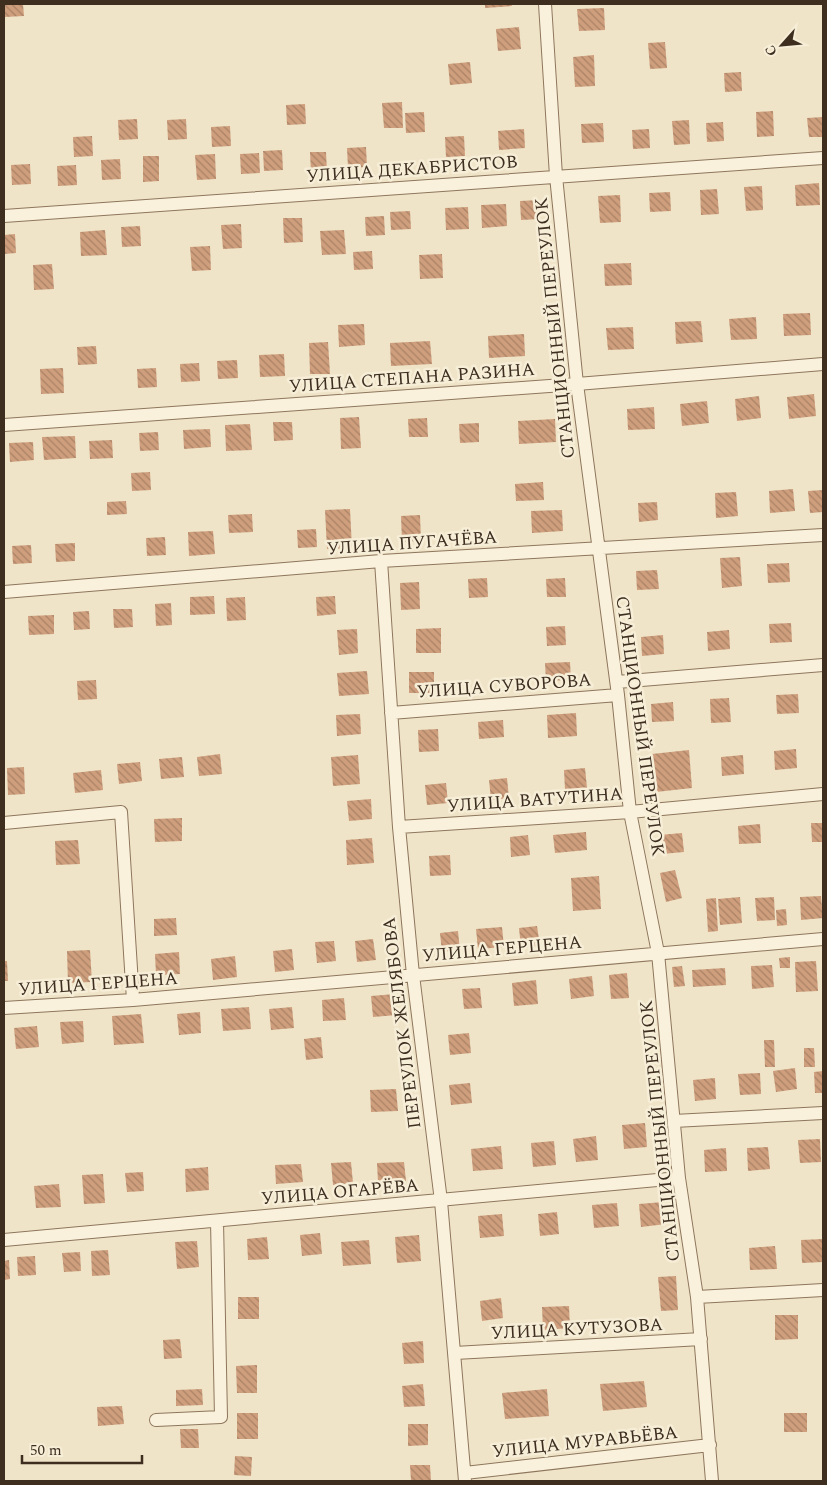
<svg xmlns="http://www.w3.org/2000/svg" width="827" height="1485" font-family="Spectral,serif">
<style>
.building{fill:url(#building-back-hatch)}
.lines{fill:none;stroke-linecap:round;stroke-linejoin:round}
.minor-casing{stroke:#8d765c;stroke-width:14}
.minor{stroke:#faf1dc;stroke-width:12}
.labels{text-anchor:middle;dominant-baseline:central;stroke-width:5;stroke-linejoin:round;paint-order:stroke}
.street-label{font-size:18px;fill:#3d2e20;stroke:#f7eed8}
</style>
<defs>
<pattern id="building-back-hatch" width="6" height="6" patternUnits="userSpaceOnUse" patternTransform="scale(1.25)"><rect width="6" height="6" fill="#cf9f7d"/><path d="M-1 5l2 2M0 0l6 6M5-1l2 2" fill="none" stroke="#a98266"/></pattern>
</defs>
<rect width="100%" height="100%" fill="#f0e4c8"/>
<!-- building -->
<path class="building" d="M4,4h19l1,12 -19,1z
M485,4h26l1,2 -27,2z
M604,8l1,22 -26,1 -2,-22z
M519,27l2,22 -23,2 -2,-22z
M665,42l2,26 -17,1 -2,-26z
M594,55l1,31 -20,1 -2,-30z
M470,62l2,21 -22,2 -2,-21z
M741,72l1,19 -17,1 -1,-19z
M402,102l1,26h-19l-2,-25z
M305,104l1,20 -19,1 -1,-20z
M773,111l1,25 -17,1 -1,-25z
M424,112l1,20 -19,1 -1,-20z
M823,117v20h-14l-2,-19z
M137,119l1,20 -19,1 -1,-20z
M186,119l1,20 -19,1 -1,-20z
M689,120l1,24 -16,1 -2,-24z
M723,122l1,19 -17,1 -1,-19z
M603,123l1,19 -22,1 -1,-19z
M230,126l1,20 -19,1 -1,-20z
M524,129l1,19 -26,2 -1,-19z
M649,129l1,19 -17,1 -1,-19z
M92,136l1,20 -19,1 -1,-20z
M464,136l1,20 -19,1 -1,-20z
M366,147l1,20 -19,1 -1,-20z
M282,150l1,20 -19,1 -1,-20z
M310,152h16l1,20 -16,1z
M259,153l1,20 -19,1 -1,-20z
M215,154l1,25 -19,1 -2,-25z
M143,156h16v25l-16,1z
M120,159l1,20 -19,1 -1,-20z
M30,164l1,20 -19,1 -1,-20z
M76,165l1,20 -19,1 -1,-20z
M819,183l1,22 -24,1 -1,-21z
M762,186l1,24 -17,1 -2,-24z
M717,189l2,25 -18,1 -1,-25z
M670,192l1,19 -21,1 -1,-19z
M620,195l1,27 -21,1 -2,-27z
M539,200l1,19 -19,1 -1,-19z
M506,204l1,22 -25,2 -1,-23z
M468,207l1,22 -23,1 -1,-22z
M410,211l1,18 -20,1 -1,-18z
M384,216l1,19 -19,1 -1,-19z
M283,218h19l1,24 -19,1z
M241,224l1,24 -19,1 -2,-24z
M140,226l1,20 -19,1 -1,-20z
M105,230l2,25 -26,1 -1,-24z
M344,230l2,24 -24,1 -2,-24z
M15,234l1,19 -12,1v-19z
M210,246l1,24 -19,1 -2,-24z
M372,251l1,18 -19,1 -1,-18z
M442,254l1,24 -23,1 -1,-24z
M631,263l1,22 -27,1 -1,-22z
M52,264l2,25 -20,1 -1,-25z
M810,313l1,22 -27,1 -1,-22z
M756,317l1,22 -26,1 -2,-21z
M701,321l2,21 -27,2 -1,-22z
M364,324l1,21 -26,2 -1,-22z
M633,327l1,22 -26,1 -2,-22z
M524,334l1,22 -36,2 -1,-22z
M430,341l2,23 -41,2 -1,-23z
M328,342l2,32h-20l-1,-31z
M96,346l1,18 -19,1 -1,-18z
M284,354l1,22 -25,1 -1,-22z
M237,360l1,18 -20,1 -1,-18z
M199,363l1,18 -19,1 -1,-18z
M63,368l1,25 -23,1 -1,-25z
M156,368l1,19 -19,1 -1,-19z
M814,394l2,22 -27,3 -2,-22z
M759,396l2,22 -24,3 -2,-22z
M707,401l2,22 -27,3 -2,-22z
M654,407l1,22 -27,1 -1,-21z
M359,417l2,31 -20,1 -1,-31z
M427,418l1,19h-19l-1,-18z
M555,419l1,23 -37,2 -1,-23z
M273,422h19l1,18 -19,1z
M479,423v19l-19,1 -1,-19z
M250,424l2,26 -26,1 -1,-26z
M210,429l1,18 -27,2 -1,-19z
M158,432l1,18 -19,1 -1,-18z
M75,436l1,22 -32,2 -2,-23z
M112,440l1,18 -23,1 -1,-18z
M33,442l1,18 -24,2 -1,-19z
M150,472l1,18 -19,1 -1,-18z
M543,482l1,18 -28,1 -1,-17z
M793,489l2,22 -25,2 -1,-22z
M823,490v22l-13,1 -2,-22z
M736,492l2,24 -22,2 -1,-25z
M126,501l1,13 -20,1v-13z
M657,502l1,18 -19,2 -1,-19z
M350,509l2,39 -25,1 -2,-39z
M562,510l1,21 -31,2 -1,-22z
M252,514l1,18 -24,1 -1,-18z
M420,515l1,26 -19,1 -1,-26z
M316,529l1,18 -19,1 -1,-18z
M213,531l2,23 -26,2 -1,-24z
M165,537l1,18 -19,1 -1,-18z
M75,543v18l-19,1 -1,-18z
M31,545l1,18 -19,1 -1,-18z
M740,557l2,29 -20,2 -2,-30z
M789,563l1,19 -22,1 -1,-19z
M657,570l2,19 -22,1 -1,-19z
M487,578l1,19 -19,1 -1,-19z
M565,578l1,19h-19l-1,-18z
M419,582l1,27 -19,1 -1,-27z
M214,596l1,18 -25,1v-18z
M335,596l1,18 -19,2 -1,-19z
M245,597l1,23 -19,1 -1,-23z
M171,603l1,22 -16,1 -1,-22z
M113,609h19l1,18 -19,1z
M89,611l1,18 -16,1 -1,-18z
M54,615v19l-25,1 -1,-19z
M791,623l1,19 -22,1 -1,-19z
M565,626l1,19 -19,1 -1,-19z
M441,628v25h-25v-24z
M357,629l1,24 -19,2 -2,-25z
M729,630l1,19 -22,2 -1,-19z
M663,635l1,19 -22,2 -1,-19z
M570,662l1,18 -25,1 -1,-18z
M367,671l2,23 -30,2 -2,-23z
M409,672h25v21h-25z
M96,680l1,19 -19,1 -1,-19z
M798,694l1,19 -22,1 -1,-19z
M729,698l2,24 -20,1 -1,-24z
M673,702l1,19 -22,1 -1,-18z
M576,713l1,23 -29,2 -1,-23z
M360,714l1,20 -24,2 -1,-21z
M503,720l1,17 -25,2 -1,-17z
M438,729l1,22 -20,1 -1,-22z
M796,749l1,19 -22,2 -1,-19z
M689,750l3,38 -36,4 -4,-38z
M220,754l2,20 -23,2 -2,-19z
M358,755l2,29 -27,2 -2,-29z
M743,755l1,19 -22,2 -1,-19z
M182,757l2,20 -23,2 -2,-20z
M140,762l2,19 -23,3 -2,-20z
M24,767l1,27 -17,1 -1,-27z
M585,768l2,20 -22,2 -1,-20z
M101,770l2,20 -28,3 -2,-20z
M507,778l2,20 -18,2 -2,-20z
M446,783l2,20 -21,2 -2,-20z
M371,799l1,20 -23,2 -2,-20z
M182,818v23l-27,1 -1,-23z
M811,823h12v19h-11z
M760,824l1,19 -22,1 -1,-18z
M586,832l1,18 -32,3 -2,-18z
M682,833l2,19 -22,2 -2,-19z
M528,835l2,20 -19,2 -1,-20z
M372,838l2,25 -27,2 -1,-25z
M78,840l2,24 -24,1 -1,-24z
M450,855l1,20 -21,1 -1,-20z
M675,870l7,28 -16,4 -6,-29z
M599,876l2,33 -28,2 -2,-33z
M821,896l2,22 -22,2 -1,-23z
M740,897l2,26 -22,2 -2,-26z
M774,897l1,23 -18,1 -2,-23z
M716,898l2,33 -10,1 -2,-33z
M786,909l1,16 -10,1 -1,-16z
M176,918l1,17 -23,1v-17z
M537,926l3,20 -19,2 -2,-20z
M502,927l2,20 -26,2 -2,-20z
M458,931l2,20 -18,1 -2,-19z
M373,939l3,21 -19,2 -2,-21z
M334,941l2,20 -19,2 -2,-21z
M292,949l2,21 -19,2 -2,-21z
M90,950l2,32 -24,1 -1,-32z
M179,952l1,22 -24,1 -1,-21z
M235,956l2,21 -24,3 -2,-21z
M790,957v11h-10l-1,-10z
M4,961h3l1,20h-4z
M816,961l2,30 -22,1 -1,-30z
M772,965l2,22 -22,2 -1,-23z
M682,966l3,20 -11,1 -2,-20z
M725,968l1,17 -33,2 -1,-17z
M627,973l2,25 -18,1 -2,-24z
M592,976l2,20 -23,3 -2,-20z
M536,980l2,24 -24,2 -2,-23z
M480,988l2,20 -18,1 -2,-20z
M395,994l2,21 -24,2 -2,-21z
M344,998l2,22 -23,1 -1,-21z
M249,1007l2,22 -28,2 -2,-22z
M292,1007l2,21 -23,2 -2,-21z
M200,1012l1,21 -22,2 -2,-21z
M141,1014l3,29 -30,2 -2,-29z
M83,1021l1,21 -22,2 -2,-22z
M37,1026l2,21 -23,2 -2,-21z
M469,1033l2,20 -21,2 -2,-20z
M321,1037l2,21 -17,2 -2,-21z
M764,1040h10l1,27h-10z
M804,1048h10l1,19h-11z
M795,1068l2,21 -21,3 -3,-21z
M823,1071v22h-8l-1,-21z
M760,1073l1,21 -21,1 -2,-21z
M715,1078l1,21 -21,2 -2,-21z
M470,1083l2,20 -21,2 -2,-20z
M396,1089l2,22 -27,1 -1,-22z
M645,1123l2,24 -23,2 -2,-24z
M596,1136l2,24 -22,2 -3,-23z
M820,1139l1,23 -21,1 -2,-23z
M554,1141l2,24 -23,2 -2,-24z
M501,1146l2,23 -30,2 -2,-22z
M768,1147l2,22 -22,2 -1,-23z
M726,1148l1,23 -22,1 -1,-22z
M351,1162l2,21 -20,2 -2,-22z
M404,1162l2,19 -28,1 -1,-19z
M301,1164l2,18 -27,2 -1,-19z
M208,1167l1,23 -23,2 -1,-23z
M143,1172l1,19 -17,1 -2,-19z
M103,1174l2,29 -21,1 -2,-29z
M59,1184l2,23 -25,1 -2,-22z
M663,1202l3,22 -25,3 -2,-23z
M617,1203l2,23 -25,2 -2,-23z
M557,1212l2,22 -19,2 -2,-22z
M502,1214l2,22 -24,2 -2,-22z
M320,1233l2,21 -20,2 -2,-21z
M419,1235l2,26 -24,2 -2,-26z
M267,1237l2,22 -21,1 -1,-21z
M823,1239v23l-21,1 -1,-23z
M369,1240l2,24 -28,2 -2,-24z
M197,1241l2,26 -22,2 -2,-27z
M775,1246l2,23 -27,1 -1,-22z
M108,1250l2,25 -18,1 -1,-25z
M80,1252l1,19 -17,1 -2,-19z
M35,1256l1,19 -18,1 -1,-19z
M9,1260l1,19 -6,1v-19z
M676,1276l2,34 -17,1 -3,-34z
M238,1297h21v22h-21z
M501,1298l2,20 -21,3 -2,-20z
M569,1306l1,22 -27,2 -1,-23z
M775,1315h23v24l-23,1z
M180,1339l2,19 -18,1 -1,-19z
M423,1341l1,22 -20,1 -2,-21z
M257,1365v28h-20l-1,-27z
M644,1381l3,26 -44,4 -3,-27z
M423,1384l2,22 -21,1 -2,-21z
M202,1389l1,16 -27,1v-16z
M547,1389l2,27 -44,3 -3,-26z
M122,1406l2,18 -26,2 -1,-19z
M237,1413h21v26h-21z
M784,1413h23v19h-23z
M408,1424h20v21l-20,1z
M180,1429h18l1,19h-18z
M235,1456l17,1 -1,19 -17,-1z
M410,1465h20l1,16h-20z"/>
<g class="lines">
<!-- minor casing -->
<g class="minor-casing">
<path id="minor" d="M545,4l11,172 21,208 41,311 12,117 28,141 21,225 18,119 15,184
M4,216l819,-58
M4,425l573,-41 246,-20
M381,561l18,266 14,148 28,226 24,280
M4,592l377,-31 442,-26
M617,682l206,-17
M391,713l227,-18
M4,823l117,-11 12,188
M399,827l231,-15 193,-18
M4,1008l129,-8 690,-61
M674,1121l149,-8
M4,1240l675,-62
M697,1297l126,-7
M455,1353l246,-14
M156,1420l65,-3 -4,-196
M465,1473l245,-28"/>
</g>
<!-- minor -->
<use href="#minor" class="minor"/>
</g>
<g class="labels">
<!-- street labels -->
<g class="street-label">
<text transform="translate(412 169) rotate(-4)">УЛИЦА ДЕКАБРИСТОВ</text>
<text transform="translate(555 328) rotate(-96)">СТАНЦИОННЫЙ ПЕРЕУЛОК</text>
<text transform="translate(412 378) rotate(-4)">УЛИЦА СТЕПАНА РАЗИНА</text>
<text transform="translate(412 543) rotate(-4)">УЛИЦА ПУГАЧЁВА</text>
<text transform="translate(504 686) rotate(-4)">УЛИЦА СУВОРОВА</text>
<text transform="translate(640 726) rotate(82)">СТАНЦИОННЫЙ ПЕРЕУЛОК</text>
<text transform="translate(535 800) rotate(-4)">УЛИЦА ВАТУТИНА</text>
<text transform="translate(502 949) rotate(-5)">УЛИЦА ГЕРЦЕНА</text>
<text transform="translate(98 984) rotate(-4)">УЛИЦА ГЕРЦЕНА</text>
<text transform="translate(402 1023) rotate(-97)">ПЕРЕУЛОК ЖЕЛЯБОВА</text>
<text transform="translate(660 1131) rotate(-96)">СТАНЦИОННЫЙ ПЕРЕУЛОК</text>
<text transform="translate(340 1192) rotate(-5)">УЛИЦА ОГАРЁВА</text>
<text transform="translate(577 1329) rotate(-3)">УЛИЦА КУТУЗОВА</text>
<text transform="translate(585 1442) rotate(-6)">УЛИЦА МУРАВЬЁВА</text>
</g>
</g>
<!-- border -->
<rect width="827" height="1485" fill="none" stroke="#3d2e20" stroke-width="10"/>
<!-- north arrow -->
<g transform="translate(782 45) rotate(243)" stroke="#f7eed8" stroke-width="4" paint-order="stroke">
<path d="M0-4L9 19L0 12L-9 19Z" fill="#3d2e20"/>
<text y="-8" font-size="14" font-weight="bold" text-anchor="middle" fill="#3d2e20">С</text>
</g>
<!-- scale -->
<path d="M22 1455v8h120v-8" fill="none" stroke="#3d2e20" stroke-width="2.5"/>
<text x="30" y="1455" font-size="15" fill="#3d2e20" stroke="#f7eed8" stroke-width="4" paint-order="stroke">50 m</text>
</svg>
